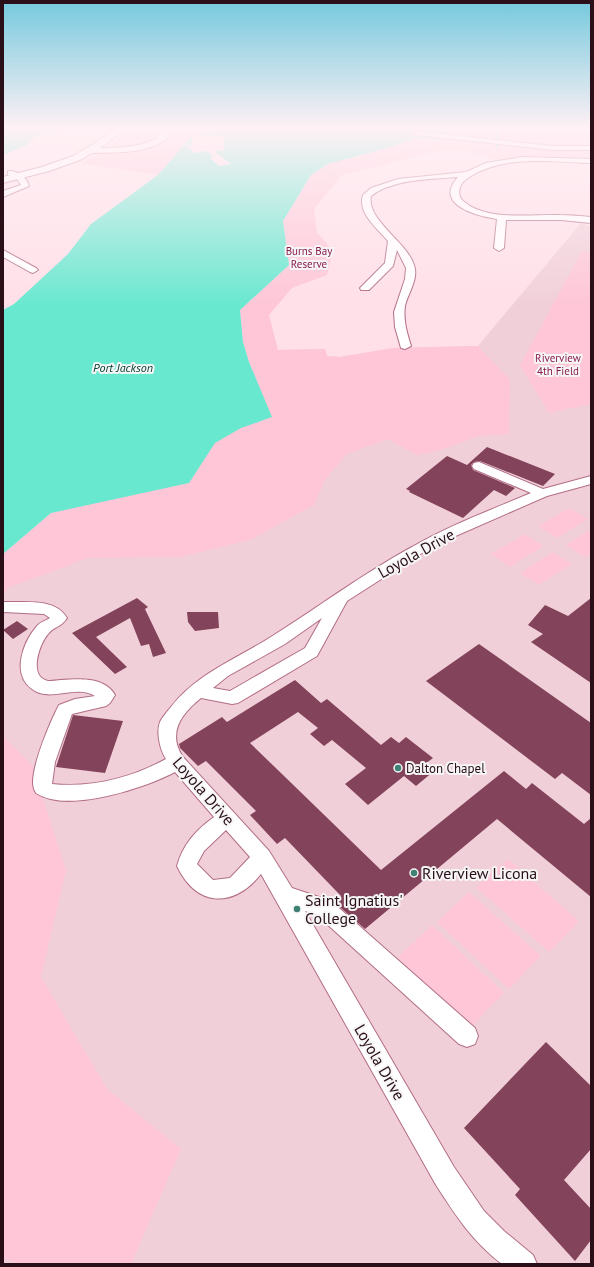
<svg xmlns="http://www.w3.org/2000/svg" width="594" height="1267" font-family="'PT Sans',sans-serif">
<style>
.built{fill:#f1cfd9}
.green{fill:#fec6d7}
.water{fill:#69e8d0}
.pier{fill:#ffdfe8}
.lines{fill:none;stroke-linecap:round;stroke-linejoin:round}
.stream{stroke:#69e8d0;stroke-width:2.5}
.building{fill:#83435a}
.minor-casing{stroke:#b26e84;stroke-width:2}
.major-casing{stroke:#b26e84;stroke-width:2}
.minor{fill:#fff;fill-rule:evenodd}
.major{fill:#fff;fill-rule:evenodd}
.poi-dot{fill:#3f8275;stroke:#f6f6f6;stroke-width:1.5}
.labels{text-anchor:middle;dominant-baseline:central;stroke-width:4;stroke-linejoin:round;paint-order:stroke}
.far-park-label{font-size:11px;fill:#891c4d;stroke:#f6f6f6}
.far-water-label{font-size:12px;font-style:italic;fill:#003b32;stroke:#f6f6f6}
.poi-label{font-size:13px;fill:#2a0f19;stroke:#f6f6f6;text-anchor:start}
.near-street-label{font-size:16px;fill:#2a0f19;stroke:#f6f6f6}
.near-poi-label{font-size:16px;fill:#2a0f19;stroke:#f6f6f6;text-anchor:start}
</style>
<rect width="100%" height="100%" fill="#ffdfe8"/>
<!-- built -->
<path class="built" d="M581,223l10,4v1037h-588v-710l275,-204 47,-1 2,7 13,1 54,-9 84,-2z"/>
<!-- green -->
<path class="green" d="M135,128h86l-31,10 -32,37 -77,-12z
M458,128h133v31l-79,-1 -17,2 -31,-10h-22l-100,25 -28,34 3,23 16,19 -6,24 -35,13 -23,27 9,35 47,-1 2,7 13,1 54,-9 84,-2 32,34 -1,54 -30,2 -42,15 -21,4 -28,-16 -41,15 -22,26 -11,25 -64,35 -70,17 -92,1 -80,30 -5,7v-41l48,-41 138,-30 26,-40 26,-15 31,-11 -23,-55 -6,-20 -3,-32 49,-45 -6,-44 28,-46 17,-11 63,-17 25,-9 23,2z
M582,251l9,2v151l-42,9 -29,-48z
M569,508l19,11 -31,19 -19,-12z
M591,529v24l-6,4 -19,-12z
M525,534l18,12 -33,21 -19,-13z
M553,552l19,12 -33,21 -19,-12z
M3,736l29,29 34,105 -25,107 66,112 74,60 -50,115h-111l-17,-6z
M508,859l71,62 -30,31 -73,-65z
M469,892l72,64 -32,33 -72,-67z
M432,925l72,68 -34,35 -72,-71z"/>
<!-- water -->
<path class="water" d="M3,128h66l-32,8 -5,3 -5,6 -24,10z
M221,128h237l-19,12 -23,-2 -25,9 -63,17 -17,11 -28,46 6,44 -49,45 3,32 6,20 23,55 -31,11 -26,15 -26,40 -138,30 -48,41v-244l11,-6 54,-50 23,-30 67,-49 32,-37z"/>
<!-- pier -->
<path class="pier" d="M192,136h32v14l-10,1 17,13 -12,2 -9,-8 3,-1 -5,-6 -16,2v-4h-3v-3l-8,-1h11v-5l-7,1 7,-1z"/>
<g class="lines">
<!-- stream -->
<path class="stream" d="M497,147l1,-19"/>
</g>
<!-- building -->
<path class="building" d="M487,447l68,27 -12,12 -63,-25 -6,1 -3,3 2,5 42,18 -9,8 -12,-6 -31,28 -54,-26 1,-1 -4,-2 41,-33 20,9z
M137,598l11,9 -3,2 21,44 -13,4 -4,-13 -8,2 -11,-28 -34,19 31,30 -12,7 -43,-41z
M591,598v85l-60,-41 12,-8 -15,-9 17,-20 23,11z
M187,612h31l1,16 -24,3 -7,-9z
M17,621l11,8 -15,10 -10,-9z
M479,644l112,79v72l-29,-22 -7,6 -129,-98z
M295,680l26,23 6,-4 54,46 10,-8 8,6 7,-6 27,21 -8,6 9,7 -18,15 -12,-10 -36,29 -23,-21 21,-16 -34,-28 -8,6 -14,-12 8,-6 -20,-16 -48,31 131,127 123,-99 22,18 6,-6 52,41 7,-6v79l-94,-78 -132,110 -31,-27 7,-6 -56,-58 -8,6 -27,-29 6,-4 -50,-50 -8,5 -18,-18 -1,-4 43,-27 5,5z
M73,715l50,6 -18,52 -49,-6z
M546,1042l45,44v63l-27,31 27,29v31l-16,21 -60,-66 5,-6 -56,-61z"/>
<g class="lines">
<!-- minor casing -->
<g class="minor-casing">
<path id="minor" d="M155,128h9l7,6c-18,21 -56,18 -81,19l-4,-2 4,-2c24,-2 53,1 72,-15z
M414,131l139,15h38v4h-38l-136,-15h-3z
M523,157l68,2v4c-40,-1 -88,-9 -123,15 -8,5 -11,13 -7,21 22,23 70,15 99,16 10,0 21,1 31,2v6l-30,-3h-55l-2,28 -5,3 -5,-3 3,-29c-20,-3 -64,-14 -39,-42 -26,2 -66,2 -87,19 -5,24 36,46 43,69 5,14 -6,28 -9,41 -2,14 2,27 6,40l-6,3 -4,-1 -6,-21 -1,-15 11,-33 1,-11 -9,-18 -4,16 -24,24h-8l-1,-2 25,-25 3,-22c-10,-12 -31,-28 -25,-46l8,-7 27,-9 68,-7 20,-9z
M8,171c9,-1 19,6 21,15l-26,11v-6l18,-6 -4,-6 -9,-4z
M3,250l33,18 2,2 -5,3 -3,-1 -27,-15z
M479,462l64,27 48,-13v8l-44,12 -96,42 -29,15 -75,48 -30,55 -79,47 -6,1 -31,-6c-20,16 -34,35 -18,59l86,94 23,37 39,13 144,127 3,8 -3,8 -8,3 -8,-3 -142,-129 -12,-4 149,256 30,44 20,20 29,24 4,9h-35c-30,-23 -46,-48 -66,-79l-175,-311c-27,34 -64,34 -84,-8 6,-22 19,-36 37,-49l-39,-45c-30,16 -108,42 -139,21 -2,-3 -3,-7 -3,-11 0,-19 17,-60 26,-77l16,-6 20,-3c-19,-12 -45,7 -63,-7 -21,-15 -9,-47 5,-63 3,-4 8,-5 13,-8l-6,-4 -41,-2v-10c21,1 52,-5 64,16 -6,10 -13,8 -19,16 -9,10 -20,43 0,47 20,-1 55,-8 67,14l-5,8 -4,3 -34,8 -17,48 -3,22c39,4 79,-6 114,-25 -6,-9 -10,-27 -6,-37 3,-6 7,-10 11,-15 26,-34 68,-49 103,-72 46,-29 90,-62 138,-88 38,-22 79,-37 119,-54l-57,-24 -2,-3 2,-3zM322,618l-17,30 -75,43 -17,-3 15,-12 57,-32zM226,830l24,27 -20,21 -17,2 -16,-16 7,-13z"/>
</g>
<!-- major casing -->
<g class="major-casing">
<path id="major" d="M116,128h11l-28,21 -19,11 -31,11 -46,12v-6l39,-10 31,-11 19,-11z"/>
</g>
<!-- minor -->
<use href="#minor" class="minor"/>
<!-- major -->
<use href="#major" class="major"/>
</g>
<!-- sky -->
<linearGradient id="sky" x2="0" y2="1"><stop stop-color="#75c9de"/><stop offset="0.42" stop-color="#fff1f5"/><stop offset="1" stop-color="#fff1f5" stop-opacity="0"/></linearGradient>
<rect width="594" height="305" fill="url(#sky)"/>
<!-- markers -->
<g class="poi-dot">
<circle cx="398" cy="768" r="4"/>
<circle cx="414" cy="873" r="4"/>
<circle cx="297" cy="909" r="4"/>
</g>
<g class="labels">
<!-- far-park labels -->
<g class="far-park-label">
<text x="309" y="251">Burns Bay<tspan x="309" dy="13">Reserve</tspan></text>
<text x="558" y="358">Riverview<tspan x="558" dy="13">4th Field</tspan></text>
</g>
<!-- far-water labels -->
<g class="far-water-label">
<text x="123" y="367">Port Jackson</text>
</g>
<!-- poi labels -->
<g class="poi-label">
<text x="406" y="768">Dalton Chapel</text>
</g>
<!-- near-street labels -->
<g class="near-street-label">
<text transform="translate(416 553) rotate(-29)">Loyola Drive</text>
<text transform="translate(204 791) rotate(49)">Loyola Drive</text>
<text transform="translate(380 1062) rotate(60)">Loyola Drive</text>
</g>
<!-- near-poi labels -->
<g class="near-poi-label">
<text x="422" y="873">Riverview Licona</text>
<text x="305" y="900">Saint Ignatius'<tspan x="305" dy="18">College</tspan></text>
</g>
</g>
<!-- border -->
<rect width="594" height="1267" fill="none" stroke="#2a0f19" stroke-width="8"/>
</svg>
